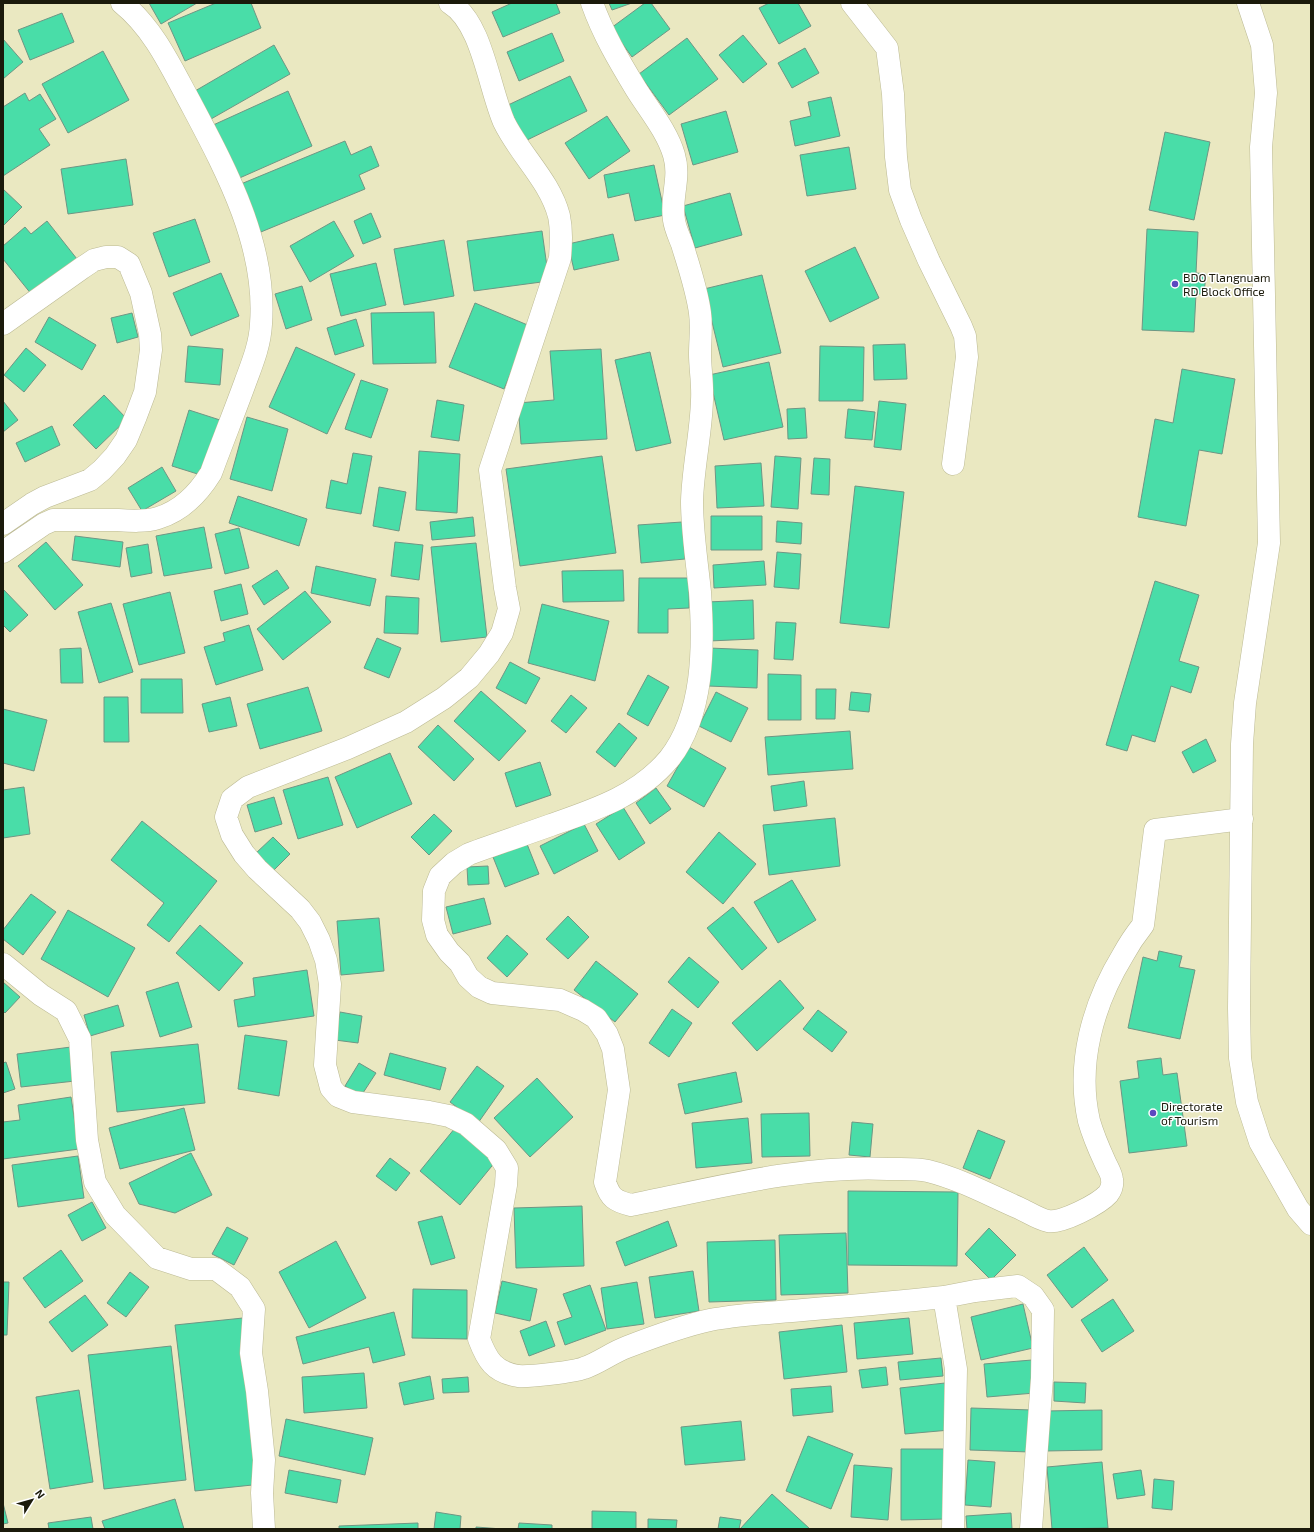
<svg xmlns="http://www.w3.org/2000/svg" width="1314" height="1532" font-family="'Exo 2',sans-serif">
<style>
.building{fill:#49dda8;stroke:#6e9684}
.lines{fill:none;stroke-linecap:round;stroke-linejoin:round}
.minor-casing{stroke:#bcba94;stroke-width:23}
.tertiary-casing{stroke:#bcba94;stroke-width:23}
.minor{stroke:#fff;stroke-width:22}
.tertiary{stroke:#fff;stroke-width:22}
.poi-dot{fill:#5c48c0;stroke:#fff;stroke-width:1.5}
.labels{text-anchor:middle;dominant-baseline:central;stroke-width:3;stroke-linejoin:round;paint-order:stroke}
.poi-label{font-size:12px;fill:#1b1a0b;stroke:#fff;text-anchor:start}
</style>
<rect width="100%" height="100%" fill="#eae8c1"/>
<!-- building -->
<path class="building" d="M149,3h48l-36,21z
M216,3h35l10,25 -76,33 -17,-38z
M512,3h44l4,10 -57,24 -11,-25z
M609,3h23l-20,7z
M645,3h6l19,26 -38,28 -21,-29z
M769,3h29l13,23 -32,18 -20,-36z
M62,13l12,29 -44,18 -12,-30z
M552,33l12,28 -45,20 -12,-29z
M743,35l24,29 -24,19 -24,-28z
M687,38l31,41 -49,36 -30,-41z
M3,39l20,23 -20,17z
M274,45l16,29 -79,45 -16,-28z
M805,48l14,25 -27,15 -14,-25z
M103,51l26,49 -61,33 -26,-49z
M570,76l17,35 -62,30 -17,-36z
M288,91l24,55 -77,34 -24,-54z
M25,93l4,8 11,-7 16,25 -17,10 11,16 -47,31v-69z
M831,97l9,39 -45,10 -5,-25 21,-5 -3,-14z
M726,111l12,41 -45,13 -12,-41z
M607,116l23,35 -41,28 -24,-36z
M1165,132l45,10 -16,78 -45,-10z
M345,141l6,14 20,-9 8,20 -20,9 6,14 -109,45 -20,-48z
M849,147l7,42 -49,7 -7,-41z
M126,159l7,46 -65,9 -7,-45z
M654,165l11,50 -30,6 -6,-28 -21,5 -4,-23z
M3,189l19,18 -19,19z
M730,193l12,42 -47,13 -12,-42z
M371,213l10,24 -18,7 -9,-23z
M195,219l15,43 -41,15 -16,-44z
M47,221l30,38 -45,36 -29,-36v-13l22,-19 6,7z
M334,221l20,35 -44,26 -20,-36z
M1147,229l51,3 -2,41 10,1 -2,20h-8l-2,38 -52,-2z
M542,231l7,50 -75,10 -7,-50z
M613,234l6,26 -45,10 -6,-26z
M444,240l10,56 -50,9 -10,-56z
M855,247l24,51 -49,24 -25,-51z
M376,263l10,42 -45,11 -11,-42z
M221,273l18,43 -48,20 -18,-43z
M762,275l19,78 -58,14 -19,-78z
M302,286l10,34 -26,9 -11,-35z
M475,303l55,23 -26,63 -55,-22z
M434,312l2,51 -63,1 -2,-51z
M132,313l6,24 -21,6 -6,-25z
M49,317l47,28 -14,25 -47,-28z
M356,319l8,27 -29,9 -8,-27z
M905,344l2,35 -33,1 -1,-35z
M188,346l35,3 -3,36 -35,-3z
M820,346l44,1 -1,54h-44z
M296,347l59,27 -28,60 -58,-27z
M26,348l20,17 -22,27 -20,-17z
M601,349l6,90 -86,5 -3,-41 36,-3 -4,-49z
M650,352l21,91 -35,8 -21,-91z
M769,362l14,65 -59,13 -15,-65z
M1182,369l53,10 -13,75 -23,-4 -13,76 -48,-9 17,-98 18,4z
M361,380l27,9 -17,49 -26,-9z
M104,395l23,24 -31,30 -23,-24z
M437,400l27,5 -5,36 -28,-4z
M3,401l15,19 -15,12z
M879,401l27,3 -5,46 -27,-3z
M805,408l2,30 -19,1 -1,-30z
M848,409l27,3 -3,28 -27,-2z
M189,410l31,10 -16,56 -32,-10z
M247,417l41,12 -16,62 -42,-12z
M52,426l8,19 -35,17 -9,-19z
M419,451l41,3 -3,59 -41,-3z
M353,453l19,3 -11,58 -35,-6 5,-28 16,4z
M602,456l14,97 -96,13 -14,-97z
M775,456l26,2 -3,51 -27,-2z
M814,458l16,1 -1,36 -18,-1z
M761,463l3,43 -47,2 -2,-42z
M162,467l14,24 -34,20 -14,-23z
M855,486l49,6 -15,136 -49,-5z
M379,487l27,5 -7,39 -26,-5z
M238,496l69,23 -8,27 -70,-23z
M711,516h51v34h-51z
M473,517l2,19 -43,4 -2,-18z
M777,521l25,2 -1,21 -25,-2z
M682,522l3,37 -44,4 -3,-38z
M204,527l8,41 -48,8 -8,-40z
M239,528l10,40 -24,6 -10,-40z
M75,536l48,6 -3,25 -48,-7z
M46,542l37,43 -28,25 -37,-44z
M395,542l28,3 -4,35 -28,-4z
M476,543l11,94 -46,5 -10,-95z
M148,544l4,29 -21,4 -5,-29z
M777,552l24,2 -2,35 -25,-2z
M764,561l2,24 -52,3 -1,-23z
M316,566l60,13 -6,27 -59,-13z
M277,570l12,18 -25,17 -12,-19z
M623,570l1,31 -61,1 -1,-31z
M639,578h50v30l-21,1v24h-30z
M1155,581l44,14 -20,66 20,6 -8,26 -20,-7 -16,56 -23,-7 -5,16 -21,-6z
M241,584l7,30 -27,7 -7,-30z
M3,589l25,26 -18,17 -7,-7z
M305,591l26,31 -48,38 -26,-31z
M170,592l15,61 -46,12 -16,-61z
M386,596l33,2 -1,36 -34,-1z
M753,600l1,39 -45,2 -2,-39z
M111,603l22,69 -34,11 -21,-71z
M542,604l67,17 -14,60 -67,-18z
M776,622l20,1 -3,37 -19,-1z
M249,625l14,45 -47,15 -12,-38 21,-6 -2,-8z
M377,638l24,10 -12,30 -25,-10z
M81,648l2,35h-22l-1,-34z
M709,648l49,2 -1,38 -49,-2z
M510,662l30,16 -14,26 -30,-16z
M768,674l33,1v45h-33z
M648,675l21,12 -21,39 -21,-12z
M141,679h41l1,34h-42z
M308,687l14,44 -62,18 -13,-45z
M816,689h20l-1,30h-19z
M481,691l45,40 -27,30 -45,-40z
M716,692l32,16 -17,34 -32,-16z
M851,692l20,2 -2,18 -20,-2z
M571,695l16,13 -21,25 -15,-12z
M104,697h24l1,45h-25z
M230,697l7,29 -28,6 -7,-28z
M3,709l44,11 -13,51 -31,-8z
M619,723l18,15 -22,29 -19,-15z
M438,725l36,34 -20,22 -36,-34z
M850,731l3,38 -85,6 -3,-38z
M1206,739l10,22 -23,12 -11,-21z
M689,747l37,21 -22,39 -37,-21z
M390,753l22,51 -55,24 -22,-51z
M540,762l11,33 -35,12 -11,-34z
M328,777l15,48 -45,14 -15,-49z
M804,781l3,25 -33,5 -3,-25z
M24,787l6,47 -27,4v-48z
M656,788l15,21 -21,15 -14,-21z
M274,797l8,27 -27,8 -8,-27z
M623,807l22,36 -26,17 -23,-36z
M434,814l18,17 -23,24 -18,-18z
M835,818l5,48 -71,9 -6,-50z
M142,821l75,60 -48,61 -22,-17 17,-22 -53,-43z
M584,824l14,27 -44,23 -14,-28z
M719,832l37,32 -33,40 -37,-32z
M273,837l17,17 -18,18 -17,-18z
M527,844l12,30 -34,13 -12,-30z
M488,866l1,18 -21,1 -1,-18z
M792,880l24,40 -38,23 -24,-41z
M31,894l25,18 -33,43 -20,-16v-9z
M484,898l7,26 -38,10 -7,-27z
M733,907l34,41 -25,22 -35,-42z
M68,910l67,38 -27,49 -67,-38z
M568,916l21,21 -21,22 -22,-20z
M379,918l5,53 -43,4 -4,-54z
M200,925l43,38 -24,28 -43,-38z
M507,935l21,19 -21,23 -20,-19z
M1159,951l23,5 -3,11 16,3 -15,69 -52,-11 15,-71 14,4z
M689,957l30,25 -21,26 -30,-26z
M596,961l42,33 -23,28 -41,-32z
M307,970l7,46 -76,11 -4,-27 21,-4 -2,-18z
M780,980l24,28 -47,43 -25,-28z
M3,982l17,15 -15,16 -2,-2z
M178,982l14,45 -32,10 -14,-45z
M118,1005l6,21 -34,10 -6,-21z
M672,1009l20,14 -23,34 -20,-14z
M818,1010l29,22 -15,20 -29,-23z
M340,1012l22,4 -4,27 -23,-3z
M245,1035l42,6 -8,55 -41,-7z
M198,1044l7,59 -88,9 -6,-60z
M71,1047l4,34 -54,6 -4,-33z
M390,1053l56,15 -6,22 -56,-15z
M1161,1058l2,17 14,-2 10,73 -58,7 -9,-72 19,-3 -2,-17z
M6,1062l9,27 -12,4v-30z
M359,1063l17,10 -15,23 -16,-10z
M477,1066l27,20 -26,37 -28,-21z
M736,1072l6,30 -57,12 -7,-30z
M537,1078l36,39 -43,40 -36,-39z
M71,1097l8,52 -76,10v-37l17,-2 -2,-15z
M184,1108l11,42 -75,19 -11,-41z
M809,1113l1,43 -48,1 -1,-43z
M748,1118l4,45 -56,5 -4,-45z
M852,1122l21,2 -3,33 -21,-2z
M455,1128l41,33 -36,44 -40,-34z
M978,1130l27,11 -15,38 -27,-11z
M191,1153l21,42 -37,18 -36,-9 -10,-21z
M78,1156l6,42 -66,9 -6,-42z
M390,1158l20,15 -14,18 -20,-15z
M848,1191l110,1 -1,74 -109,-1z
M92,1202l14,26 -24,13 -14,-26z
M582,1206l2,60 -68,2 -2,-60z
M442,1216l13,42 -24,7 -13,-43z
M668,1221l9,25 -52,20 -9,-24z
M227,1227l21,11 -14,27 -22,-11z
M989,1228l27,27 -25,25 -26,-26z
M846,1233l2,60 -67,2 -2,-60z
M775,1240l1,60 -67,2 -2,-60z
M336,1241l30,57 -57,30 -30,-56z
M1084,1247l24,33 -36,28 -25,-33z
M61,1250l22,31 -38,27 -22,-30z
M693,1271l6,40 -44,7 -6,-41z
M130,1272l19,15 -23,30 -19,-14z
M502,1281l35,8 -7,32 -35,-8z
M3,1282h6l-2,53h-4z
M637,1282l7,42 -37,5 -6,-41z
M590,1285l16,45 -41,15 -8,-23 15,-5 -9,-23z
M413,1289l54,1v49l-55,-1z
M85,1295l23,30 -36,27 -23,-30z
M1113,1299l21,32 -32,21 -21,-32z
M1023,1304l10,44 -52,12 -10,-43z
M394,1312l11,43 -32,8 -4,-16 -66,17 -7,-27z
M243,1318l19,166 -67,7 -20,-166z
M909,1318l4,36 -56,5 -3,-36z
M546,1321l9,25 -26,10 -9,-25z
M842,1325l5,47 -63,7 -5,-47z
M171,1346l15,134 -82,9 -16,-134z
M941,1358l2,18 -43,4 -2,-18z
M1032,1360l3,33 -48,4 -3,-33z
M886,1367l2,18 -26,3 -3,-18z
M364,1373l3,35 -63,5 -2,-36z
M430,1376l4,23 -30,6 -5,-22z
M468,1377l1,15 -26,1 -1,-14z
M1054,1382l32,1 -1,20 -31,-2z
M945,1383l5,47 -45,4 -5,-46z
M831,1386l2,26 -40,4 -2,-27z
M79,1390l14,92 -43,7 -14,-92z
M971,1408l61,2 -2,42 -60,-2z
M1102,1410v40l-57,1v-40z
M286,1419l87,19 -8,37 -86,-19z
M741,1421l4,39 -60,5 -4,-38z
M808,1436l45,18 -22,55 -45,-18z
M901,1449h44l2,70 -46,1z
M968,1460l27,2 -4,45 -26,-2z
M1102,1462l6,66 -56,1 -5,-62z
M854,1465l38,3 -4,52 -37,-3z
M289,1470l52,10 -4,23 -52,-10z
M1141,1470l4,25 -28,4 -4,-25z
M1154,1479l20,2 -2,29 -20,-2z
M772,1494l38,35h-70z
M175,1499l9,30h-79l-3,-8z
M3,1503l5,20 -5,1z
M592,1511l44,1v17h-44z
M436,1512l25,4 -1,13h-26z
M1011,1513l1,16h-45l-1,-13z
M91,1517l2,12h-44l-1,-6z
M720,1517l21,3 -2,9h-21z
M648,1519l29,1 -1,9h-28z
M418,1523v6h-79v-3z
M519,1523l33,2v4h-34z
M476,1527l26,2h-26z"/>
<g class="lines">
<!-- minor casing -->
<g class="minor-casing">
<path id="minor" d="M450,3c32,19 39,85 54,119 16,33 46,59 55,94 3,14 2,28 1,42l-70,212 15,118 4,21 -7,24 -13,21 -20,24 -25,20 -38,24 -58,26 -100,39 -16,12 -6,18 6,18 12,19 13,15 43,40 10,13 9,18 7,20 4,24 -5,81 6,23 7,8 15,6 76,10 20,4 17,8 30,26 11,18 -1,17 -27,154c8,21 15,33 39,37 11,1 55,-4 66,-8 15,-5 27,-15 43,-21 26,-10 55,-21 83,-27 31,-6 62,-7 93,-10 47,-4 94,-8 141,-13l12,72 -3,160
M592,3c11,31 27,58 44,86 13,21 31,42 38,66 7,23 -4,43 0,65 1,8 5,16 8,24 7,23 15,46 18,69 2,14 0,27 0,41 0,15 3,30 2,46 -1,34 -9,67 -10,101 0,31 5,61 8,91 4,54 4,123 -31,167 -31,37 -75,51 -118,66 -28,10 -55,19 -82,29l-15,9 -14,13 -6,15 -1,29 4,15 12,17 11,11 8,14 11,10 13,6 68,7 23,10 13,8 11,16 6,15 6,41 -14,92c5,16 10,19 26,23 85,-17 170,-40 257,-36 13,0 27,-1 40,2 32,8 61,24 91,37 9,4 19,11 29,13 13,3 51,-17 60,-27 3,-4 5,-8 4,-14 0,-6 -5,-13 -7,-18 -6,-13 -12,-27 -16,-41 -13,-57 4,-117 34,-166 6,-11 12,-20 20,-30l12,-95 87,-11
M852,3l35,45 6,46 3,63 4,33 11,30 18,41 32,65 4,10 2,21 -14,107
M3,324l79,-56 12,-8 12,-3h12l11,7 12,29 9,41 1,16 -6,42 -9,24 -10,24 -11,16 -13,14 -12,10 -45,17 -13,7 -29,20
M3,552l41,-28 9,-4c22,0 43,0 65,0 13,1 27,2 40,-2 23,-7 40,-24 53,-45 11,-30 23,-60 34,-90 7,-19 15,-38 16,-59 6,-79 -35,-154 -71,-222 -19,-35 -36,-73 -68,-99
M3,964l38,31 25,16 14,28 7,101 8,42 20,33 42,43 34,11h25l24,18 14,22 -3,44 6,38 7,69 -2,33 2,36
M944,1297l31,-6 43,-5 15,10 10,14 -1,68 -11,151"/>
</g>
<!-- tertiary casing -->
<g class="tertiary-casing">
<path id="tertiary" d="M1248,3l14,42 4,48 -5,54 8,396 -24,160 -3,41 -3,264 1,50 7,44 13,40 38,67 13,15"/>
</g>
<!-- minor -->
<use href="#minor" class="minor"/>
<!-- tertiary -->
<use href="#tertiary" class="tertiary"/>
</g>
<!-- markers -->
<g class="poi-dot">
<circle cx="1175" cy="284" r="4"/>
<circle cx="1153" cy="1113" r="4"/>
</g>
<g class="labels">
<!-- poi labels -->
<g class="poi-label">
<text x="1183" y="277">BDO Tlangnuam<tspan x="1183" dy="14">RD Block Office</tspan></text>
<text x="1161" y="1106">Directorate<tspan x="1161" dy="14">of Tourism</tspan></text>
</g>
</g>
<!-- border -->
<rect width="1314" height="1532" fill="none" stroke="#1b1a0b" stroke-width="8"/>
<!-- north arrow -->
<g transform="translate(32 1500) rotate(53)" stroke="#ffffff" stroke-width="3" paint-order="stroke">
<path d="M0-3L7 15L0 10L-7 15Z" fill="#1b1a0b"/>
<text y="-6" font-size="11" font-weight="bold" text-anchor="middle" fill="#1b1a0b">N</text>
</g>
</svg>
